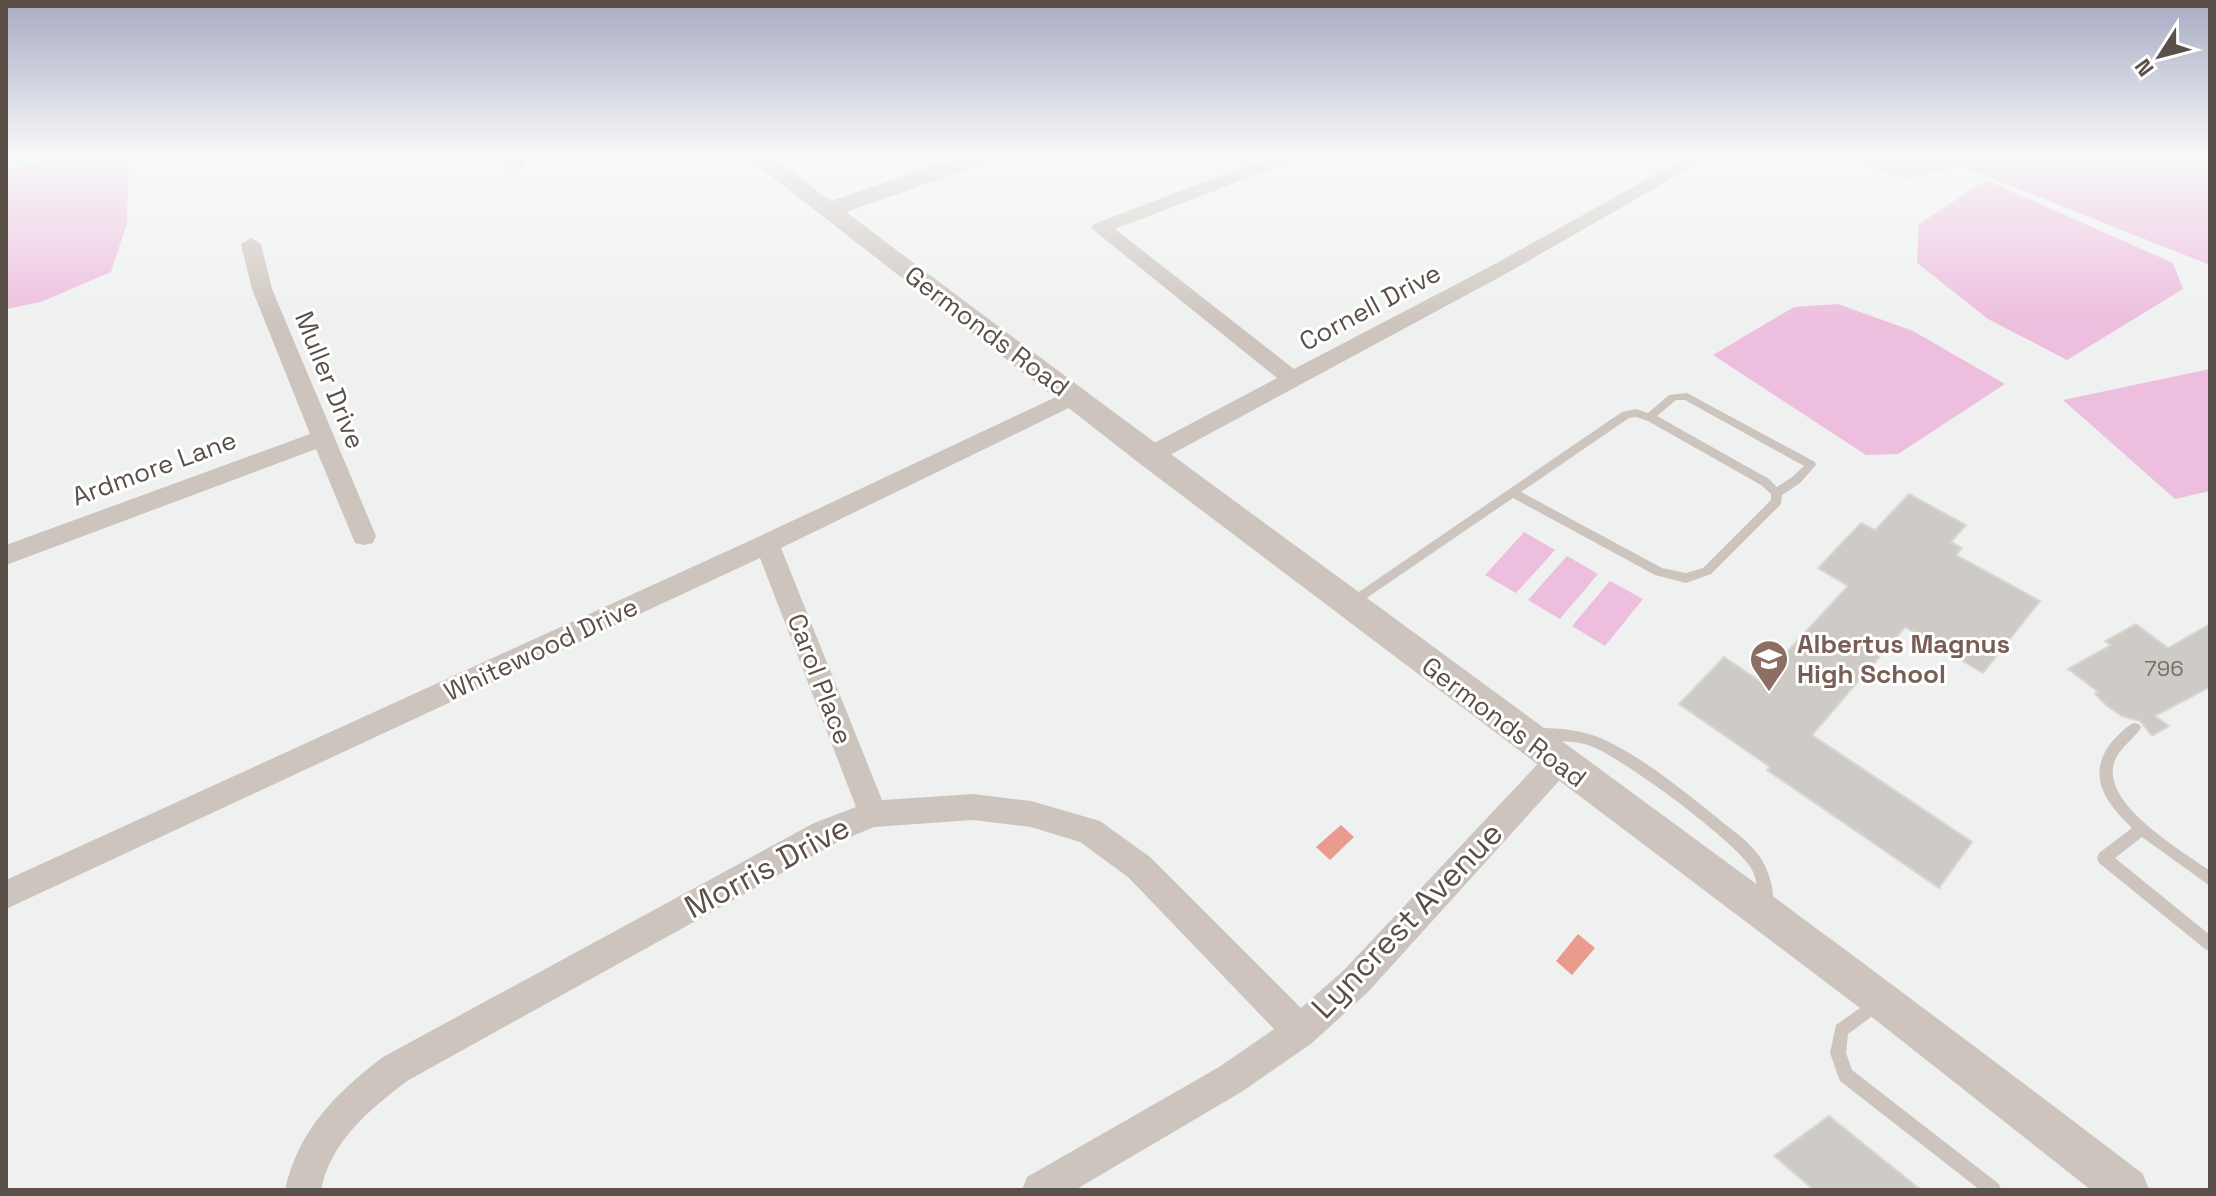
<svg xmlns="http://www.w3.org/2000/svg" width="2216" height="1196" font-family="'Space Grotesk',sans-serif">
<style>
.green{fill:#edbede}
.water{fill:#e99b8d}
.building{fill:#cecbc6;stroke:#dad7d3;stroke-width:2}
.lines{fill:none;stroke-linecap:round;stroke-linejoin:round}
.service{fill:#cdc4bd;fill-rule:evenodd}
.minor{fill:#cdc4bd;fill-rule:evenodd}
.tertiary{fill:#cdc4bd;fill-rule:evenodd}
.labels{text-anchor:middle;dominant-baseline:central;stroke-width:6;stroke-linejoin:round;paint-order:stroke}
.number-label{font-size:22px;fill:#786f67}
.street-label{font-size:26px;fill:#5b5047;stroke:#fff}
.education-label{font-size:26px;font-weight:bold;fill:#785e54;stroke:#fff;text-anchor:start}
.near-street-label{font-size:32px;fill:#5b5047;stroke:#fff}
</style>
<rect width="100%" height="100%" fill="#eff1f1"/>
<!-- green -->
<path class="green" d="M70,157h59l-2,66 -16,49 -70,30 -35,7v-140z
M1851,157h359v108l-249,-99 -54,12 -29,-8z
M1986,180l187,83 10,26 -116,71 -79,-41 -71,-56 2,-39z
M1838,304l75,27 92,53 -107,70 -32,1 -153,-100 81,-48z
M2210,369v122l-35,8 -112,-99z
M1524,532l31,18 -39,43 -31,-18z
M1567,556l31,18 -38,45 -32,-19z
M1610,581l33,18 -38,47 -33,-20z"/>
<!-- water -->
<path class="water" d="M1341,825l13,12 -24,23 -14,-13z
M1578,934l17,14 -23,27 -16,-14z"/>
<!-- building -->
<path class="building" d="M1909,494l57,31 -15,17 11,6 -6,7 84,46 -57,72 -78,-46 -93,108 160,107 -33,46 -172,-118 3,-3 -91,-63 45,-47 36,24 88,-95 -30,-18 43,-45 14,7z
M2136,624l32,24 42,-24v63l-55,29 14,10 -17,10 -12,-15 -18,-5 -15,-10 -12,-12 3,-2 -30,-23 43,-24 -6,-4z
M1829,1116l92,74h-107l-40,-34z"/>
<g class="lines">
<!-- service -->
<path class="service" d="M1687,393l128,69 1,3 -16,18 -18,12 -1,9 -70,70 -25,9 -31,-8 -142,-77 -158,108h-8l-2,-3 2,-3 275,-188 14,-3 12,4 21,-18zM1676,400h9l119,66 -12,11 -15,10 -8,-8 -112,-63zM1636,417l12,4 113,64 10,9v6l-68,68 -17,5 -24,-5 -141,-76 108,-74z
M2134,723l5,1 2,4c-8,12 -23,21 -27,35 -12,42 67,87 96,108v15l-68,-49 -27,21 95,77v16l-5,-2 -106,-86 -2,-5 2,-5 33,-25c-25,-24 -46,-51 -22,-84 7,-8 15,-17 24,-21z
M1537,728c23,0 45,2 66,11 41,19 82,53 117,81 13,11 30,22 40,37 9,14 17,37 11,53l-5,2 -5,-2c-5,-14 -2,-29 -10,-42 -17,-28 -132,-113 -163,-123 -19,-6 -38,-2 -56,-7l-2,-4 2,-4z
M1877,996l5,3 3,5 -3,5 -34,25 -2,19 6,17 147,114 2,6h-21l-140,-109 -10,-28 6,-28z"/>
<!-- minor -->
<path class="minor" d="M502,157h18l3,8 -2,4h-14z
M1269,157h25l-2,4 -177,68 179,140 201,-105 192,-107h22l-200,115 -352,190 -8,2 -8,-2 -4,-6 4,-6 136,-72 -186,-150 3,-4z
M251,238l10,6 11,45 104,247 -3,7 -9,2 -9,-2 -39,-94 -310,116v-20l304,-111 -58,-145 -11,-45z
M1073,389l8,3 3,5 -3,5 -300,146 101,252 91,-6 58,7 69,20 50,36 151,151 43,-38 204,-217 10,-3 10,3 4,9 -4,9 -200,221 -56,51 -69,48 -168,99h-53l5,-13 192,-110 55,-38 -146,-152 -48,-35 -49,-15 -58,-7 -99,7 -38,16 -429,238c-38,29 -76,60 -86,109h-36c13,-60 51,-97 98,-133l431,-234 42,-16 -96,-249 -754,351v-29l752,-343z"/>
<!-- tertiary -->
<path class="tertiary" d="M747,157h25l59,44 128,-44h32l-3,5 -142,50c429,324 869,635 1297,962l6,16h-58l-223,-176 -729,-551z"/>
</g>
<!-- sky -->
<linearGradient id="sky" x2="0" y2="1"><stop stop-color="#a8aac4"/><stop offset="0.48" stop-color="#f8f9f9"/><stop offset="1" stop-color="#f8f9f9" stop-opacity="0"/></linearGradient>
<rect width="2216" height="324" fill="url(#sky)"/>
<!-- icons -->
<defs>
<g id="school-pin" transform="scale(2)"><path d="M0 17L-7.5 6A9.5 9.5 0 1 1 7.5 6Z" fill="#8d6e63" stroke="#fff"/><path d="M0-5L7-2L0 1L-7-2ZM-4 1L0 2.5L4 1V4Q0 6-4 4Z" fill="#fff"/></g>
</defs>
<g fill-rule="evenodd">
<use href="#school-pin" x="1769" y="659"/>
</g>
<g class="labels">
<!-- number labels -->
<g class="number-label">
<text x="2164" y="668">796</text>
</g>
<!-- street labels -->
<g class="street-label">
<text transform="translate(1370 307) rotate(-28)">Cornell Drive</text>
<text transform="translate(987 331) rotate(37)">Germonds Road</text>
<text transform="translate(330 380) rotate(68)">Muller Drive</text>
<text transform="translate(154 468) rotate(-20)">Ardmore Lane</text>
<text transform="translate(541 649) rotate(-25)">Whitewood Drive</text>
<text transform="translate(820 679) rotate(69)">Carol Place</text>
<text transform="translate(1504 722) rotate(37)">Germonds Road</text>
</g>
<!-- education labels -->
<g class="education-label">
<text x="1797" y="644">Albertus Magnus<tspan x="1797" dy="30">High School</tspan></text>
</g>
<!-- near-street labels -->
<g class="near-street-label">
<text transform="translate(767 867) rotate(-28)">Morris Drive</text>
<text transform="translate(1407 920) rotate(-46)">Lyncrest Avenue</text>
</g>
</g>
<!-- border -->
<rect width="2216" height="1196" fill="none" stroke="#5b5047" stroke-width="16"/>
<!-- north arrow -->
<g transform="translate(2160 56) rotate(234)" stroke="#ffffff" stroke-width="6" paint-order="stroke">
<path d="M0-6L14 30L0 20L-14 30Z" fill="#5b5047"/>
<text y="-12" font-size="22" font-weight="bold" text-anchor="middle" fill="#5b5047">N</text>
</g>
</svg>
